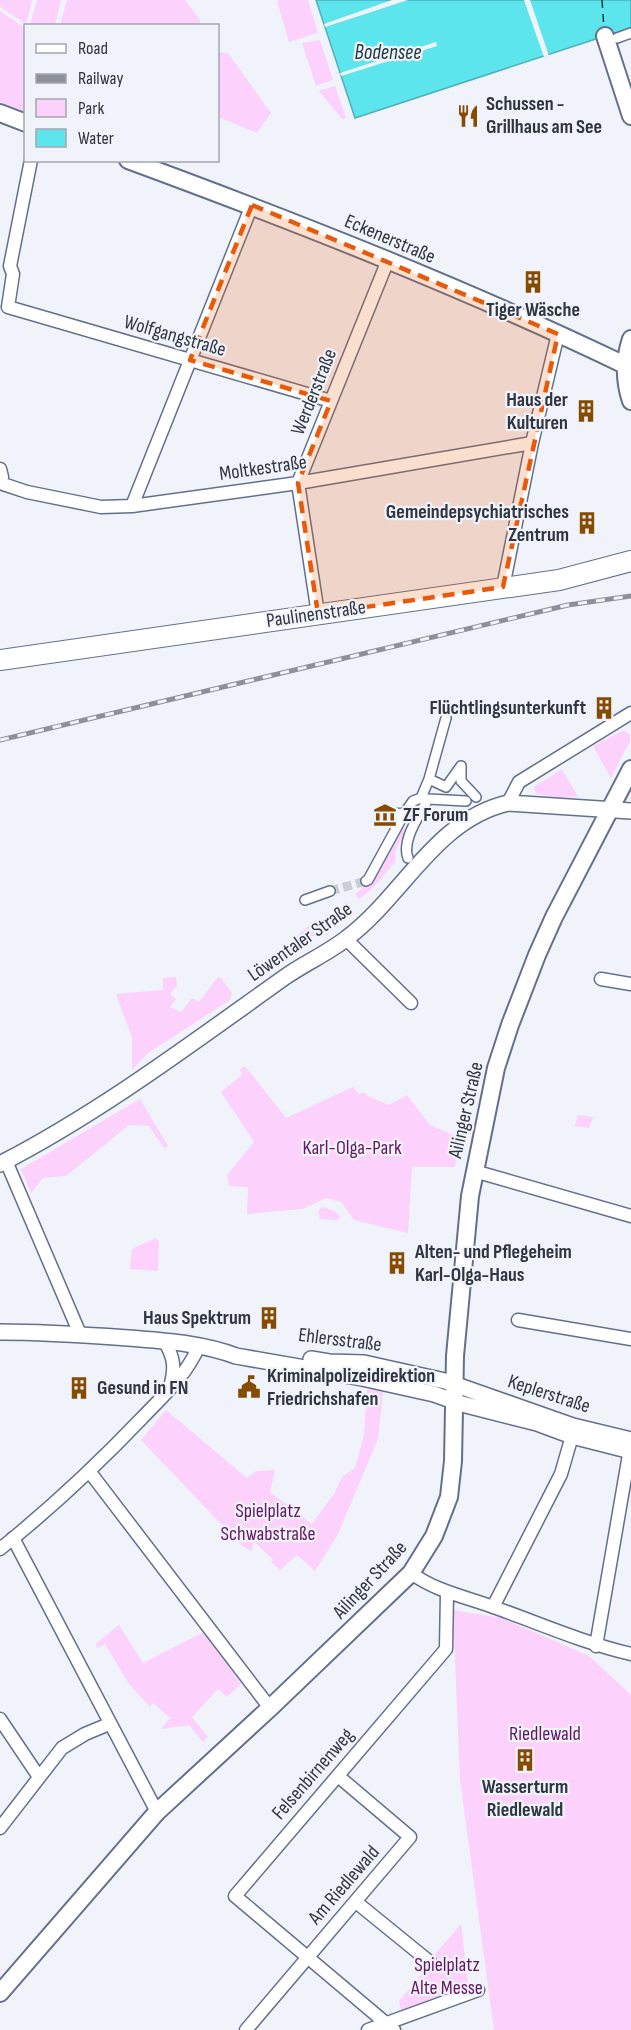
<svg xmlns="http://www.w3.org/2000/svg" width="631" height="2030" font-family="'Sofia Sans Condensed',sans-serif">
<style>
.green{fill:#fcd1fb}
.water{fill:#5ce5ed;stroke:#4eb0b9;stroke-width:1.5}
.pier{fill:#f0f3f9}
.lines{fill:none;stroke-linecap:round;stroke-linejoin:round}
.ferry{stroke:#1e3637;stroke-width:1.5;stroke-dasharray:8 6;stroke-linecap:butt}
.pedestrian-tunnel{stroke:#c9cdd4;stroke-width:9;stroke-dasharray:9 4.5;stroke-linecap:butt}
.pedestrian-casing{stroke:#63708b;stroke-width:12}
.minor-casing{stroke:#63708b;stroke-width:15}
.tertiary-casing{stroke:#63708b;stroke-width:18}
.secondary-casing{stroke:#63708b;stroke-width:20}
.primary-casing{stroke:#63708b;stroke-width:22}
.pedestrian{stroke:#fff;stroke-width:9}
.minor{stroke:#fff;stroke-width:12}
.tertiary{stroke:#fff;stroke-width:15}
.secondary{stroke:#fff;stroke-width:16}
.primary{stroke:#fff;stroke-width:20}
.rail-casing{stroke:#8c9099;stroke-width:5}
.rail{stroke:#f0f3f9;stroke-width:3;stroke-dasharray:9;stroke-linecap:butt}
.marked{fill:#e8590c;fill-opacity:0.2;stroke:#e8590c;stroke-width:4.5;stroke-dasharray:12 8;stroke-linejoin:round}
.labels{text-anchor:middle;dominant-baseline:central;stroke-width:4.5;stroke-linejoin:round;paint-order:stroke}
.poi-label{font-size:20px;font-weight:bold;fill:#2f3541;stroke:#f0f3f9;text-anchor:start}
.street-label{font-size:20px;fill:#2f3541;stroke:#f0f3f9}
.park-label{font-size:20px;fill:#651567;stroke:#f0f3f9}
.water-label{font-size:21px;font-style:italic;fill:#1e3637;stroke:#f0f3f9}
</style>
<rect width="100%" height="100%" fill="#f0f3f9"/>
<!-- green -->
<path class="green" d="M0,0h32l-6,24 -26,-17z
M37,0h24l-6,25h-25z
M67,0h118l15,20v5h-140z
M280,0h28l10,33 -29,9 -12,-41z
M0,11l25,17v85l-25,-11z
M320,40l13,40 -17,6 -14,-43z
M218,52l10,1 43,60 -14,20 -39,-16z
M335,86l11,32 -4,1 -23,-28z
M624,730l6,5v6l-19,37 -18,-32z
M562,769l16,28h-21l-21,-3 -2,-7z
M403,827l2,4 -10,21 1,9 -24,28 -13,10 -4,-5c26,-19 34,-40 48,-67z
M346,902l5,6 -89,66 -5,-3 54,-47 12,-3z
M176,977l1,9 -7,8 6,5 -6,8 11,5 11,-14 7,4 19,-25 4,2 10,14 -2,7 -82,53 -16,17v-32l-16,-44 47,-4v-12z
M245,1066l41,52 67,-31 6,7 5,-2 4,4 21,9 18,-10 23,30 35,15 -11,27h-42l-4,66 -54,-13 -13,-18 -15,-4 -24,11 -55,5 1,-27 -19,-1 -2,-11 27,-33 -33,-50 21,-17 -2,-6z
M140,1099l28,47 -4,2 -15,-22 -20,-1 -63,51 -23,2 -12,15 -10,-24z
M578,1115l15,2 -4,11 -14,-2z
M323,1207l11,4 6,5 -1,4 -19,-1 -2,-8z
M156,1238l3,4 -1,29 -28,-2 2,-20z
M367,1389l16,3 -5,47 -41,97 -22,35 -18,-16 -17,15 -9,-8 3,-2 -20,-18 -2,9 -10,-5 -101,-106 25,-30 81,68 9,-7 19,-1 -5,22 42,32 22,-30 8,-17 13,-9 9,-33z
M453,1610l49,8 87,38 42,39v335h-137l-34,-250z
M119,1625l24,38 61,-31 37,52 -14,13 -9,-8 -26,28 16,20 -5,5 -14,-17 -28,4 9,-11 -17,-15 -3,4 -21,-23 -24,-40 -8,4 -1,-4z
M461,1924l8,67 -67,24 -3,-14 33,-39 -2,-2z"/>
<!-- water -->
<path class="water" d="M316,0h315v29l-26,7 -250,82z"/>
<!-- pier -->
<path class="pier" d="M392,0h16l-83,27 -1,-3z
M524,0h6l19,56 -5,1z
M436,42l1,4 -96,30 -1,-3z"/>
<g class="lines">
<!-- ferry -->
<path class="ferry" d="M602,0l2,29"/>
<!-- pedestrian-tunnel -->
<path class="pedestrian-tunnel" d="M330,891l36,-10"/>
<!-- pedestrian casing -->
<g class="pedestrian-casing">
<path id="pedestrian" d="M617,38l14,-5
M429,779l17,8 15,-21v15l15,16
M389,814l17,-1
M408,858c-7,-18 12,-43 20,-59l38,2
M366,881l2,-1 36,-66 9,-13 8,-3 8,-19 17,-61
M305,900l25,-9"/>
</g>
<!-- minor casing -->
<g class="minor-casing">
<path id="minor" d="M31,160l-21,106 3,8 -5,33 323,94
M0,469l2,8 -2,6
M0,483l27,9 74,15 31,-1 166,-23 234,-40
M132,506l120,-301
M503,587l29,-144 26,-109
M318,614l-20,-131 90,-223
M508,803l11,-21 112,-69
M346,939l65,64
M601,979l30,5
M6,1161l74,173
M474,1171l157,45
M518,1320l113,19
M164,1341c11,17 11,28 6,46
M89,1471l181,237
M13,1538l144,274
M0,1549c50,-40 98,-85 142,-131 23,-24 43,-41 57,-72
M411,1573c26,19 56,24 85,35 45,16 88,35 135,46
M493,1607l68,-133 11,-38
M596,1646l35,-203
M0,1719l39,58
M0,1828l62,-80 23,-14 24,-10
M356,1902l75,61
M246,2030l164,-193 -72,-61
M368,2030l110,-40
M394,2030l-159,-134 211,-247 1,-56"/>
</g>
<!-- tertiary casing -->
<g class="tertiary-casing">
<path id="tertiary" d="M0,1164c101,-52 192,-121 285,-187 20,-14 43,-24 62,-39 56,-42 88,-118 161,-135l123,8
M0,1332c43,0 86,3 128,6 36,3 74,5 108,18l126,22 72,16 28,10 75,19 35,13 59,15
M311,1359l18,3 35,1 81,18 128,45 58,14"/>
</g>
<!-- secondary casing -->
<g class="secondary-casing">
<path id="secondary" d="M605,36l26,80
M0,113l26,10
M128,160c171,63 339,129 503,208
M631,339c-7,21 -7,41 0,62
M0,1993l157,-181 113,-104 141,-135 23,-37 15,-39 4,-36 2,-105 15,-160 26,-128 14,-43 27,-70 17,-38 77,-148"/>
</g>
<!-- primary casing -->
<g class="primary-casing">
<path id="primary" d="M0,660l559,-80 72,-19"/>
</g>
<!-- pedestrian -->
<use href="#pedestrian" class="pedestrian"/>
<!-- minor -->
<use href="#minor" class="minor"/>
<!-- tertiary -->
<use href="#tertiary" class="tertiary"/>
<!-- secondary -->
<use href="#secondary" class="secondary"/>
<!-- primary -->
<use href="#primary" class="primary"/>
<!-- rail casing -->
<g class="rail-casing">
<path id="rail" d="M0,740l568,-135 63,-9"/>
</g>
<!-- rail -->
<use href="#rail" class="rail"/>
</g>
<!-- marked area -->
<path class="marked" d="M252,205l306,129 -55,253 -185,27 -20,-131 33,-82 -141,-41z"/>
<!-- icons -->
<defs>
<g id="restaurant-bare" transform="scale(1.8)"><path d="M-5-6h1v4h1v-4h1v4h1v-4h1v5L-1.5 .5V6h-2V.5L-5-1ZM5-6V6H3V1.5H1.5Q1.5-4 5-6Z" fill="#864b02" stroke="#f0f3f9" stroke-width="2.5" paint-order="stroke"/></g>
<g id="building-bare" transform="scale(1.8)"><path d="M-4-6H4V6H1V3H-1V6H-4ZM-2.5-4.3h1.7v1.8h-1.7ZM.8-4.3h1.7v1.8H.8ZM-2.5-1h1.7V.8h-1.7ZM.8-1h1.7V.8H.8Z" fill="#864b02" stroke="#f0f3f9" stroke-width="2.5" paint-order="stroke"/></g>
<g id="museum-bare" transform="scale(1.8)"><path d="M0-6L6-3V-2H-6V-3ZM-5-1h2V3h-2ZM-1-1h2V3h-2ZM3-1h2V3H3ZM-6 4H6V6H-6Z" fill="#864b02" stroke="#f0f3f9" stroke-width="2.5" paint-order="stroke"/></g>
<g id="civic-bare" transform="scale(1.8)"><path d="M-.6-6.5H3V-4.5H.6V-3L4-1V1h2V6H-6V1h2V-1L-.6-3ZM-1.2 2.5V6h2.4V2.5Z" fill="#864b02" stroke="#f0f3f9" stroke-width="2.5" paint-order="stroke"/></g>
</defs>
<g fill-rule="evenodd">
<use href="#restaurant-bare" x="468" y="116"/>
<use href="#building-bare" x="533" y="282"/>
<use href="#building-bare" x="586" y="411"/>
<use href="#building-bare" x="587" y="523"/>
<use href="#building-bare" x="604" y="708"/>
<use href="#museum-bare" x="385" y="815"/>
<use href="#building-bare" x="397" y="1263"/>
<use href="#building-bare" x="269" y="1318"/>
<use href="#civic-bare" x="249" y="1387"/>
<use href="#building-bare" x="79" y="1388"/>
<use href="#building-bare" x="525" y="1760"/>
</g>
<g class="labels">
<!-- poi labels -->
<g class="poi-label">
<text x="486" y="104">Schussen -<tspan x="486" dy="23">Grillhaus am See</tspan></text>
<text x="533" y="310" text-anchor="middle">Tiger Wäsche</text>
<text x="568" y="400" text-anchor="end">Haus der<tspan x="568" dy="23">Kulturen</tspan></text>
<text x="569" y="512" text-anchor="end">Gemeindepsychiatrisches<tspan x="569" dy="23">Zentrum</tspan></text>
<text x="586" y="708" text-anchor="end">Flüchtlingsunterkunft</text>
<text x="403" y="815">ZF Forum</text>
<text x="415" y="1252">Alten- und Pflegeheim<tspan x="415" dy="23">Karl-Olga-Haus</tspan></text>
<text x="251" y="1318" text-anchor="end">Haus Spektrum</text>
<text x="267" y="1376">Kriminalpolizeidirektion<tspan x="267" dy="23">Friedrichshafen</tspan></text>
<text x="97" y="1388">Gesund in FN</text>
<text x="525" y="1787" text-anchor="middle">Wasserturm<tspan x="525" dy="23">Riedlewald</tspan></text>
</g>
<!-- street labels -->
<g class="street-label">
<text transform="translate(390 239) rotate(23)">Eckenerstraße</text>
<text transform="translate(175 336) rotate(16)">Wolfgangstraße</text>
<text transform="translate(314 392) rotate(-68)">Werderstraße</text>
<text transform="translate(263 468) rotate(-8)">Moltkestraße</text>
<text transform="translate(316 614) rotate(-8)">Paulinenstraße</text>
<text transform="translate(300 942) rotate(-35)">Löwentaler Straße</text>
<text transform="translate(466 1110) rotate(-77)">Ailinger Straße</text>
<text transform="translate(340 1340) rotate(7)">Ehlersstraße</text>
<text transform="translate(549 1394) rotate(18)">Keplerstraße</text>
<text transform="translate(370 1580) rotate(-47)">Ailinger Straße</text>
<text transform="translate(313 1774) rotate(-49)">Felsenbirnenweg</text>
<text transform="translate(344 1885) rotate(-49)">Am Riedlewald</text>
</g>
<!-- park labels -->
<g class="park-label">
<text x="352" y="1148">Karl-Olga-Park</text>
<text x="268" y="1511">Spielplatz<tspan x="268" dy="23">Schwabstraße</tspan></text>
<text x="545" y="1734">Riedlewald</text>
<text x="447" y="1965">Spielplatz<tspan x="447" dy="23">Alte Messe</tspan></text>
</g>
<!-- water labels -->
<g class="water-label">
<text x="388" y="52">Bodensee</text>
</g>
</g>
<!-- legend -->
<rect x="24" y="24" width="195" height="138" fill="#f0f3f9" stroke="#a3a7af" stroke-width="1.5"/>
<rect x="36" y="44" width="30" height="9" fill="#ffffff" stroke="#a3a7af" stroke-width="1.5"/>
<text x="78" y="54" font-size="18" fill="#2f3541">Road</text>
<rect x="36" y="74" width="30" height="9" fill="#8c9099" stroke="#a3a7af" stroke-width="1.5"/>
<text x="78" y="84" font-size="18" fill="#2f3541">Railway</text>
<rect x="36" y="99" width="30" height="18" fill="#fcd1fb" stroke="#a3a7af" stroke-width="1.5"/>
<text x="78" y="114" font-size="18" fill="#2f3541">Park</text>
<rect x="36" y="129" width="30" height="18" fill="#5ce5ed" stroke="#a3a7af" stroke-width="1.5"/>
<text x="78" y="144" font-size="18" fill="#2f3541">Water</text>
</svg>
